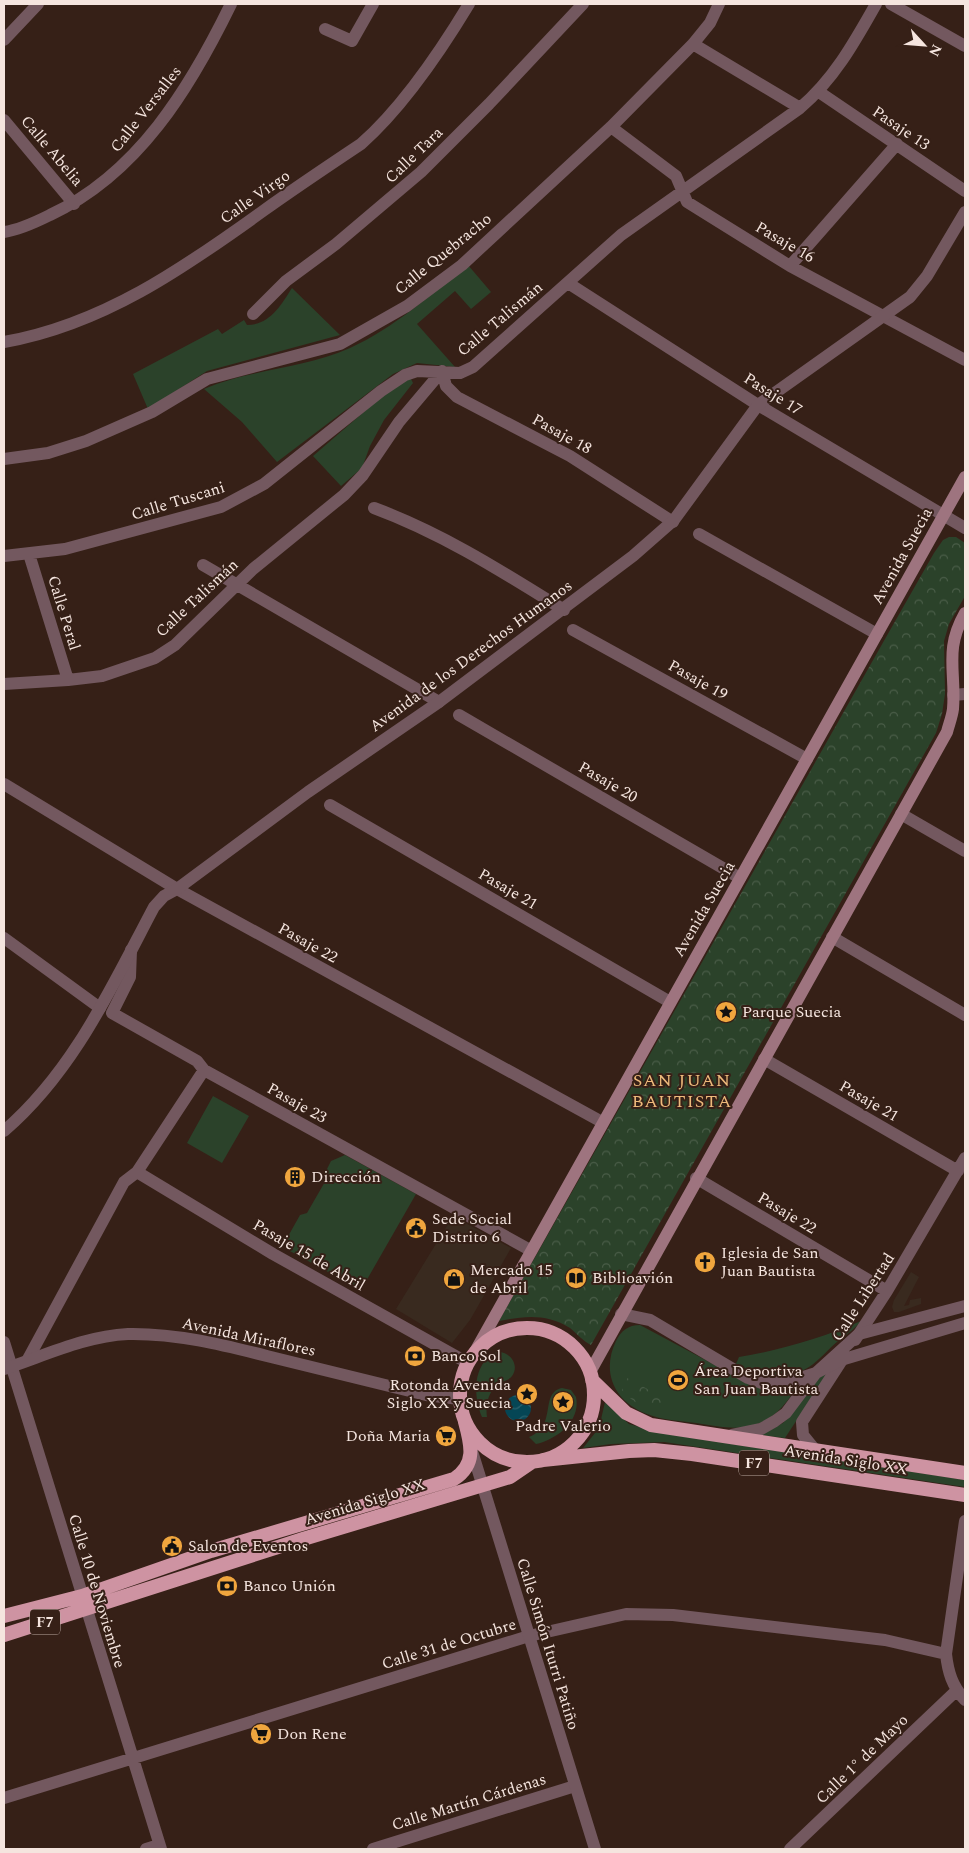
<svg xmlns="http://www.w3.org/2000/svg" width="969" height="1853" font-family="Spectral,serif">
<style>
.commercial{fill:#392a1f}
.green{fill:#2b422a}
.park{fill:url(#park-crowns)}
.water{fill:url(#water-waves)}
.lines{fill:none;stroke-linecap:round;stroke-linejoin:round}
.minor{stroke:#73585f;stroke-width:12}
.tertiary{stroke:#73585f;stroke-width:12}
.secondary{stroke:#9e747f;stroke-width:12}
.trunk{stroke:#ce93a2;stroke-width:14}
.labels{text-anchor:middle;dominant-baseline:central;stroke-width:4;stroke-linejoin:round;paint-order:stroke}
.shield{fill:#362017;stroke:#bcaaa3;stroke-width:1}
.shield-label{font-size:15px;font-weight:bold;fill:#f5e5df}
.street-label{font-size:16px;fill:#f5e5df;stroke:#362017}
.poi-label{font-size:16px;fill:#f5e5df;stroke:#362017;text-anchor:start}
.neighbourhood-label{font-size:18px;letter-spacing:1px;fill:#eeba7b;stroke:#362017}
</style>
<defs>
<pattern id="park-crowns" width="20" height="18" patternUnits="userSpaceOnUse" patternTransform="scale(1.25)"><rect width="20" height="18" fill="#2b422a"/><path d="M2 6a3 3 0 1 1 6 0M12 15a3 3 0 1 1 6 0" fill="none" stroke="#4a5d48"/></pattern>
<pattern id="water-waves" width="16" height="10" patternUnits="userSpaceOnUse" patternTransform="scale(1.25)"><rect width="16" height="10" fill="#054655"/><path d="M0 5q4-4 8 0t8 0" fill="none" stroke="#2a616d"/></pattern>
</defs>
<rect width="100%" height="100%" fill="#362017"/>
<!-- commercial -->
<path class="commercial" d="M453,1216l58,32 -41,72 -18,23 -56,-34z
M911,1272l8,5 -15,29 5,-1 1,-5 11,-2v6l-22,8h-5l-2,-5 2,-7z"/>
<!-- green -->
<path class="green" d="M468,265l23,27 -20,17 -16,-18 -38,33 38,43 -38,-4 -24,11 -116,88 -35,-40 -38,-33c46,-20 99,-20 146,-41 44,-20 80,-53 118,-83z
M292,288l48,47 -133,36 -59,38 -15,-35 85,-45 4,5 22,-14 3,5c23,0 34,-20 45,-37z
M410,377l3,6 -29,37 -14,26 -8,22 -21,18 -28,-30 82,-71z
M213,1096l36,20 -27,47 -35,-20z
M345,1155l71,39 -55,96 -73,-40 -2,-10 14,-25 7,-2 19,-33 -3,-3 8,-16z
M861,1321c-7,9 -14,13 -23,20 -10,8 -18,19 -29,26 -24,15 -51,10 -74,-1l4,-9c42,-7 83,-19 122,-36z
M640,1325l114,61h44c-11,16 -20,29 -38,37 -20,9 -44,3 -64,0 -16,-2 -34,-3 -49,-9 -33,-12 -46,-42 -31,-73 5,-10 12,-16 24,-16z
M497,1352c13,-1 23,13 15,24 -3,4 -6,4 -10,6 -13,6 -17,22 -15,35h-5c-9,-21 -10,-54 15,-65z
M827,1374l-42,64 -25,-3 23,-12 38,-48z
M562,1388l9,2 5,7c5,24 -19,42 -40,47l-7,-7c29,-11 10,-44 33,-49z
M605,1402l24,22 32,9 304,47v7l-301,-45 -53,2 -28,4 16,-20z"/>
<!-- park -->
<path class="park" d="M949,537h7l9,6v53l-16,28 -5,17 1,53 -3,20 -6,19 -345,612c-7,-3 -15,-12 -21,-17 -23,-15 -47,-12 -71,-7l386,-682 49,-86 9,-13z
M627,1378l39,21 -7,12c-15,-3 -27,-9 -37,-21z"/>
<!-- water -->
<path class="water" d="M505 1408a13 13 0 1 1 26 0a13 13 0 1 1-26 0Z"/>
<g class="lines">
<!-- minor -->
<path class="minor" d="M891,4l74,42
M325,29l27,12 21,-37
M4,40l34,-36
M693,44l107,64
M819,92l146,99
M4,120l70,84
M611,127l65,49 11,26 103,64 175,94
M790,266l107,-122
M568,283l190,122 207,123
M253,314l33,-33 50,-37 85,-72 68,-68 94,-100
M442,371l4,15 11,11 113,59 103,66
M4,459l44,-6 38,-12 66,-29 55,-33 133,-35 67,-38 55,-41 149,-138 82,-83 17,-21 9,-19
M374,508c68,25 129,64 190,102
M699,534l178,100
M29,554l39,126
M4,556l61,-7 156,-42 43,-23 117,-93 24,-16 12,-4 43,2 13,-6 148,-132 179,-127c34,-29 54,-65 76,-104
M203,565l236,137
M573,630l234,129
M4,684l64,-4 34,-4 53,-18 20,-13 78,-76 91,-74 19,-20 36,-53 43,-51
M953,695l12,-1
M459,715l281,163
M4,784l173,105 425,233
M330,805l340,197
M901,814l64,37
M832,937l133,78
M4,938l96,70
M131,950l-1,27 -18,36 85,48 7,9 326,180
M764,1059l194,112
M137,1172l136,82 195,109
M696,1178l191,113
M855,1340l32,-49 78,-133
M4,1342l157,507
M28,1359l96,-177 13,-10 67,-102
M816,1451l-13,-16 -1,-13 42,-65
M965,1521l-19,133c2,18 6,32 19,46
M4,1798l525,-162 97,-22 47,1 212,25 61,14
M146,1849l13,-4
M373,1849l202,-63
M790,1849l166,-158"/>
<!-- tertiary -->
<path class="tertiary" d="M4,232c15,-2 32,-10 46,-17 88,-41 140,-127 181,-211
M4,342c98,-17 180,-74 259,-131 32,-23 65,-45 98,-67 42,-37 79,-92 108,-140
M4,1131c70,-60 108,-145 150,-224l10,-11 13,-7 131,-97 131,-90 194,-146 41,-36 84,-115 152,-108 17,-21 38,-64
M621,1314l29,6 98,58 16,6 33,-5 19,-6 25,-13 124,-37
M4,1369c40,-13 81,-33 124,-35 50,-1 99,12 147,24 50,12 101,25 151,37l33,4
M732,1435l29,-6 14,-8 11,-8 30,-40 43,-39 106,-28
M471,1448l124,401"/>
<!-- secondary -->
<path class="secondary" d="M472,1357l493,-880
M590,1372l357,-640c2,-8 5,-15 6,-23 3,-39 -9,-59 12,-96"/>
<!-- trunk -->
<path class="trunk" d="M460 1395a67 67 0 1 1 134 0a67 67 0 1 1-134 0Z
M592,1380l34,33 25,12 314,48
M543,1460l86,-9 25,-1 38,4 273,41
M4,1616l78,-20 129,-45 243,-72c23,-15 17,-35 11,-57
M4,1635l299,-96 207,-62 22,-15"/>
</g>
<!-- icons -->
<defs>
<g id="sight-disc" transform="scale(1.125)"><circle r="9.5" fill="#f0a63e" stroke="#362017"/><path d="M0-6L1.8-2.2L6-1.7L2.9 1.2L3.7 5.4L0 3.3L-3.7 5.4L-2.9 1.2L-6-1.7L-1.8-2.2Z" fill="#111"/></g>
<g id="building-disc" transform="scale(1.125)"><circle r="9.5" fill="#f0a63e" stroke="#362017"/><path d="M-4-6H4V6H1V3H-1V6H-4ZM-2.5-4.3h1.7v1.8h-1.7ZM.8-4.3h1.7v1.8H.8ZM-2.5-1h1.7V.8h-1.7ZM.8-1h1.7V.8H.8Z" fill="#111"/></g>
<g id="civic-disc" transform="scale(1.125)"><circle r="9.5" fill="#f0a63e" stroke="#362017"/><path d="M-.6-6.5H3V-4.5H.6V-3L4-1V1h2V6H-6V1h2V-1L-.6-3ZM-1.2 2.5V6h2.4V2.5Z" fill="#111"/></g>
<g id="church-disc" transform="scale(1.125)"><circle r="9.5" fill="#f0a63e" stroke="#362017"/><path d="M-1.2-6h2.4v3.5h3.3v2.4h-3.3V6h-2.4V-.1h-3.3v-2.4h3.3Z" fill="#111"/></g>
<g id="library-disc" transform="scale(1.125)"><circle r="9.5" fill="#f0a63e" stroke="#362017"/><path d="M-6-4Q-3-5.5-.7-3.5V5Q-3 3-6 4ZM6-4Q3-5.5 .7-3.5V5Q3 3 6 4Z" fill="#111"/></g>
<g id="shop-disc" transform="scale(1.125)"><circle r="9.5" fill="#f0a63e" stroke="#362017"/><path d="M-5-2.5h2.3a2.7 3.5 0 0 1 5.4 0H5L5.5 6h-11ZM-1.5-2.5h3a1.5 2.3 0 0 0-3 0Z" fill="#111"/></g>
<g id="bank-disc" transform="scale(1.125)"><circle r="9.5" fill="#f0a63e" stroke="#362017"/><path d="M-6-4H6V4H-6ZM0-2.3a2.3 2.3 0 1 0 0 4.6a2.3 2.3 0 1 0 0-4.6Z" fill="#111"/></g>
<g id="stadium-disc" transform="scale(1.125)"><circle r="9.5" fill="#f0a63e" stroke="#362017"/><path d="M0-5a6.5 5 0 1 0 0 10a6.5 5 0 1 0 0-10ZM-3.5-1.8h7v3.6h-7Z" fill="#111"/></g>
<g id="supermarket-disc" transform="scale(1.125)"><circle r="9.5" fill="#f0a63e" stroke="#362017"/><path d="M-6-5.5h2.5l.6 2H6L4.5 2H-2.5L-4.4-4H-6ZM-1.5 3.2a1.3 1.3 0 1 0 .1 0ZM3 3.2a1.3 1.3 0 1 0 .1 0Z" fill="#111"/></g>
</defs>
<g fill-rule="evenodd">
<use href="#sight-disc" x="726" y="1012"/>
<use href="#building-disc" x="295" y="1177"/>
<use href="#civic-disc" x="416" y="1228"/>
<use href="#church-disc" x="705" y="1262"/>
<use href="#library-disc" x="576" y="1278"/>
<use href="#shop-disc" x="454" y="1279"/>
<use href="#bank-disc" x="415" y="1356"/>
<use href="#stadium-disc" x="678" y="1380"/>
<use href="#sight-disc" x="527" y="1394"/>
<use href="#sight-disc" x="563" y="1402"/>
<use href="#supermarket-disc" x="446" y="1436"/>
<use href="#civic-disc" x="172" y="1546"/>
<use href="#bank-disc" x="227" y="1586"/>
<use href="#supermarket-disc" x="261" y="1734"/>
</g>
<g class="labels">
<!-- shield labels -->
<g class="shield">
<rect x="739" y="1450.5" width="30" height="25" rx="4"/>
<rect x="30" y="1609.5" width="30" height="25" rx="4"/>
</g>
<g class="shield-label">
<text x="754" y="1463">F7</text>
<text x="45" y="1622">F7</text>
</g>
<!-- street labels -->
<g class="street-label">
<text transform="translate(146 109) rotate(-52)">Calle Versalles</text>
<text transform="translate(901 128) rotate(34)">Pasaje 13</text>
<text transform="translate(52 151) rotate(50)">Calle Abelia</text>
<text transform="translate(414 155) rotate(-44)">Calle Tara</text>
<text transform="translate(255 197) rotate(-35)">Calle Virgo</text>
<text transform="translate(785 242) rotate(30)">Pasaje 16</text>
<text transform="translate(443 254) rotate(-39)">Calle Quebracho</text>
<text transform="translate(500 319) rotate(-40)">Calle Talismán</text>
<text transform="translate(773 394) rotate(32)">Pasaje 17</text>
<text transform="translate(562 434) rotate(29)">Pasaje 18</text>
<text transform="translate(178 501) rotate(-17)">Calle Tuscani</text>
<text transform="translate(902 556) rotate(-61)">Avenida Suecia</text>
<text transform="translate(197 598) rotate(-43)">Calle Talismán</text>
<text transform="translate(64 613) rotate(73)">Calle Peral</text>
<text transform="translate(471 656) rotate(-36)">Avenida de los Derechos Humanos</text>
<text transform="translate(698 680) rotate(29)">Pasaje 19</text>
<text transform="translate(608 782) rotate(30)">Pasaje 20</text>
<text transform="translate(508 889) rotate(30)">Pasaje 21</text>
<text transform="translate(704 909) rotate(-60)">Avenida Suecia</text>
<text transform="translate(308 943) rotate(29)">Pasaje 22</text>
<text transform="translate(869 1101) rotate(30)">Pasaje 21</text>
<text transform="translate(297 1103) rotate(29)">Pasaje 23</text>
<text transform="translate(787 1213) rotate(31)">Pasaje 22</text>
<text transform="translate(309 1255) rotate(30)">Pasaje 15 de Abril</text>
<text transform="translate(863 1297) rotate(-57)">Calle Libertad</text>
<text transform="translate(249 1337) rotate(12)">Avenida Miraflores</text>
<text transform="translate(846 1460) rotate(9)">Avenida Siglo XX</text>
<text transform="translate(365 1502) rotate(-17)">Avenida Siglo XX</text>
<text transform="translate(97 1591) rotate(73)">Calle 10 de Noviembre</text>
<text transform="translate(449 1644) rotate(-17)">Calle 31 de Octubre</text>
<text transform="translate(548 1644) rotate(73)">Calle Simón Iturri Patiño</text>
<text transform="translate(862 1759) rotate(-44)">Calle 1° de Mayo</text>
<text transform="translate(469 1802) rotate(-17)">Calle Martín Cárdenas</text>
</g>
<!-- poi labels -->
<g class="poi-label">
<text x="742" y="1012">Parque Suecia</text>
<text x="311" y="1177">Dirección</text>
<text x="432" y="1219">Sede Social<tspan x="432" dy="18">Distrito 6</tspan></text>
<text x="721" y="1253">Iglesia de San<tspan x="721" dy="18">Juan Bautista</tspan></text>
<text x="470" y="1270">Mercado 15<tspan x="470" dy="18">de Abril</tspan></text>
<text x="592" y="1278">Biblioavión</text>
<text x="431" y="1356">Banco Sol</text>
<text x="694" y="1371">Área Deportiva<tspan x="694" dy="18">San Juan Bautista</tspan></text>
<text x="511" y="1385" text-anchor="end">Rotonda Avenida<tspan x="511" dy="18">Siglo XX y Suecia</tspan></text>
<text x="563" y="1426" text-anchor="middle">Padre Valerio</text>
<text x="430" y="1436" text-anchor="end">Doña Maria</text>
<text x="188" y="1546">Salon de Eventos</text>
<text x="243" y="1586">Banco Unión</text>
<text x="277" y="1734">Don Rene</text>
</g>
<!-- neighbourhood labels -->
<g class="neighbourhood-label">
<text x="682" y="1080">SAN JUAN<tspan x="682" dy="21">BAUTISTA</tspan></text>
</g>
</g>
<!-- border -->
<rect width="969" height="1853" fill="none" stroke="#f5e5df" stroke-width="10"/>
<!-- north arrow -->
<g transform="translate(924 45) rotate(116)" stroke="#362017" stroke-width="4" paint-order="stroke">
<path d="M0-4L9 19L0 12L-9 19Z" fill="#f5e5df"/>
<text y="-8" font-size="14" font-weight="bold" text-anchor="middle" fill="#f5e5df">N</text>
</g>
</svg>
